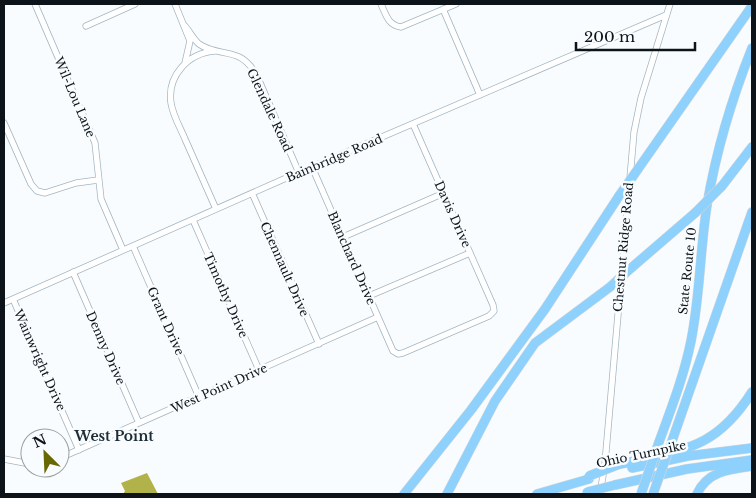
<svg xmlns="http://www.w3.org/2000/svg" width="756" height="498" font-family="'Libre Baskerville',serif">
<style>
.water{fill:#b2b24b}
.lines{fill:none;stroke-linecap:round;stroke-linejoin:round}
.minor-casing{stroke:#a4b6c3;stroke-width:7}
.highway-casing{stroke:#d8d9da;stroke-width:10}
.minor{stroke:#fff;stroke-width:5.5}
.highway{stroke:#8fd1fd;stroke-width:9}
.highway-bridge-casing{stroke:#d8d9da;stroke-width:10;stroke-linecap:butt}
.highway-bridge{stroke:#8fd1fd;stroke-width:9}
.labels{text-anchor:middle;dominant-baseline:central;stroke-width:5;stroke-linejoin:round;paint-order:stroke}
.street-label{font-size:12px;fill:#0d1419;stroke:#f8fcfe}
.neighbourhood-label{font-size:14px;font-weight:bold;fill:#1d2c36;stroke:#f8fcfe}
</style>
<rect width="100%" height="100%" fill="#f8fcfe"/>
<!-- water -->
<path class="water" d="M147,473l11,21h-35l2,-3 -4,-8z"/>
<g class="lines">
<!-- minor casing -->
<g class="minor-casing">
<path id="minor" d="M35,4l60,139 6,56 22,51
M175,4l15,37 -5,22
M381,4c5,11 7,21 20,23l55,-23
M443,9l37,86
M184,25c5,5 9,14 15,19 22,15 42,0 59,34l41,95
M86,26l49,-22
M215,51c-27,2 -48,25 -44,52 2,13 9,24 14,36 10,23 21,47 31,70
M4,123l27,61 6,7 8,2 31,-10 22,-3
M312,167l81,184 5,3 5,-1 86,-37 5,-5 -1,-6 -80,-181
M252,193l67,151
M193,220l66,150
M343,237l101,-44
M133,246l66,151
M73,272l66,151
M369,296l101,-43
M13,299l66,151
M4,303l280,-124 382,-164
M60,458l318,-141
M4,459l26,5
M600,494l5,-31 29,-331 7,-34 29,-94"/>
</g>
<!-- highway casing -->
<g class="highway-casing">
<path id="highway" d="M638,169l114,-163
M722,186l30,-39
M630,269l65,-56
M673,438l79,-226
M659,442c12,-33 25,-66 32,-101 9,-45 9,-91 16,-136 9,-53 25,-107 45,-157
M617,465c64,-16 97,-13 135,-73
M632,468l56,-12 64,-8
M615,485l72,-16 65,-9
M404,494l67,-84 74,-101 74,-113
M447,494l48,-93 40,-58 75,-56
M537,494l52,-15
M697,494c10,-23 33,-25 55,-28"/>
</g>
<!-- minor -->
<use href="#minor" class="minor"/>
<!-- highway -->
<use href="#highway" class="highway"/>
<!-- highway-bridge casing -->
<g class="highway-bridge-casing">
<path id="highway-bridge" d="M619,196l19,-27
M695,213l27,-27
M610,287l20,-18
M589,476l28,-11
M587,492l28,-7
M641,494l18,-52
M653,494l20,-56"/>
</g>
<!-- highway-bridge -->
<use href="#highway-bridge" class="highway-bridge"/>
</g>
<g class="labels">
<!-- street labels -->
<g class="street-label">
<text transform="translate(75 97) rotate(67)">Wil-Lou Lane</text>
<text transform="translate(270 110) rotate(65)">Glendale Road</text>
<text transform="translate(334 158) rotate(-23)">Bainbridge Road</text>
<text transform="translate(453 214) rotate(66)">Davis Drive</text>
<text transform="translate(623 247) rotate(-85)">Chestnut Ridge Road</text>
<text transform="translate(352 258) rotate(66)">Blanchard Drive</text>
<text transform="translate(285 269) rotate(66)">Chennault Drive</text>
<text transform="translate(687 271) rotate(-84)">State Route 10</text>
<text transform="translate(226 295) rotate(66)">Timothy Drive</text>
<text transform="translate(166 321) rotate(66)">Grant Drive</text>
<text transform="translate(106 348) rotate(66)">Denny Drive</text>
<text transform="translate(40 360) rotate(66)">Wainwright Drive</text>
<text transform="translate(219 388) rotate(-24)">West Point Drive</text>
<text transform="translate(641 454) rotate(-12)">Ohio Turnpike</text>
</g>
<!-- neighbourhood labels -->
<g class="neighbourhood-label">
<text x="114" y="436">West Point</text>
</g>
</g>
<!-- border -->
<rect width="756" height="498" fill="none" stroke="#0d1419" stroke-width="10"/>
<!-- north arrow -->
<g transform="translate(45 453) rotate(336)"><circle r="24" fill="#f8fcfe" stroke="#9a9fa2"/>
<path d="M0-4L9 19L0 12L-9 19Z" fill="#686802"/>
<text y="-8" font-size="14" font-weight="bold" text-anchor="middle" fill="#0d1419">N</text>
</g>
<!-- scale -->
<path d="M576 42v8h119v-8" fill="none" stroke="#0d1419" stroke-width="2.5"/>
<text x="584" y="42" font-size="15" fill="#0d1419" stroke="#f8fcfe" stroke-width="4" paint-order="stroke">200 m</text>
</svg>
